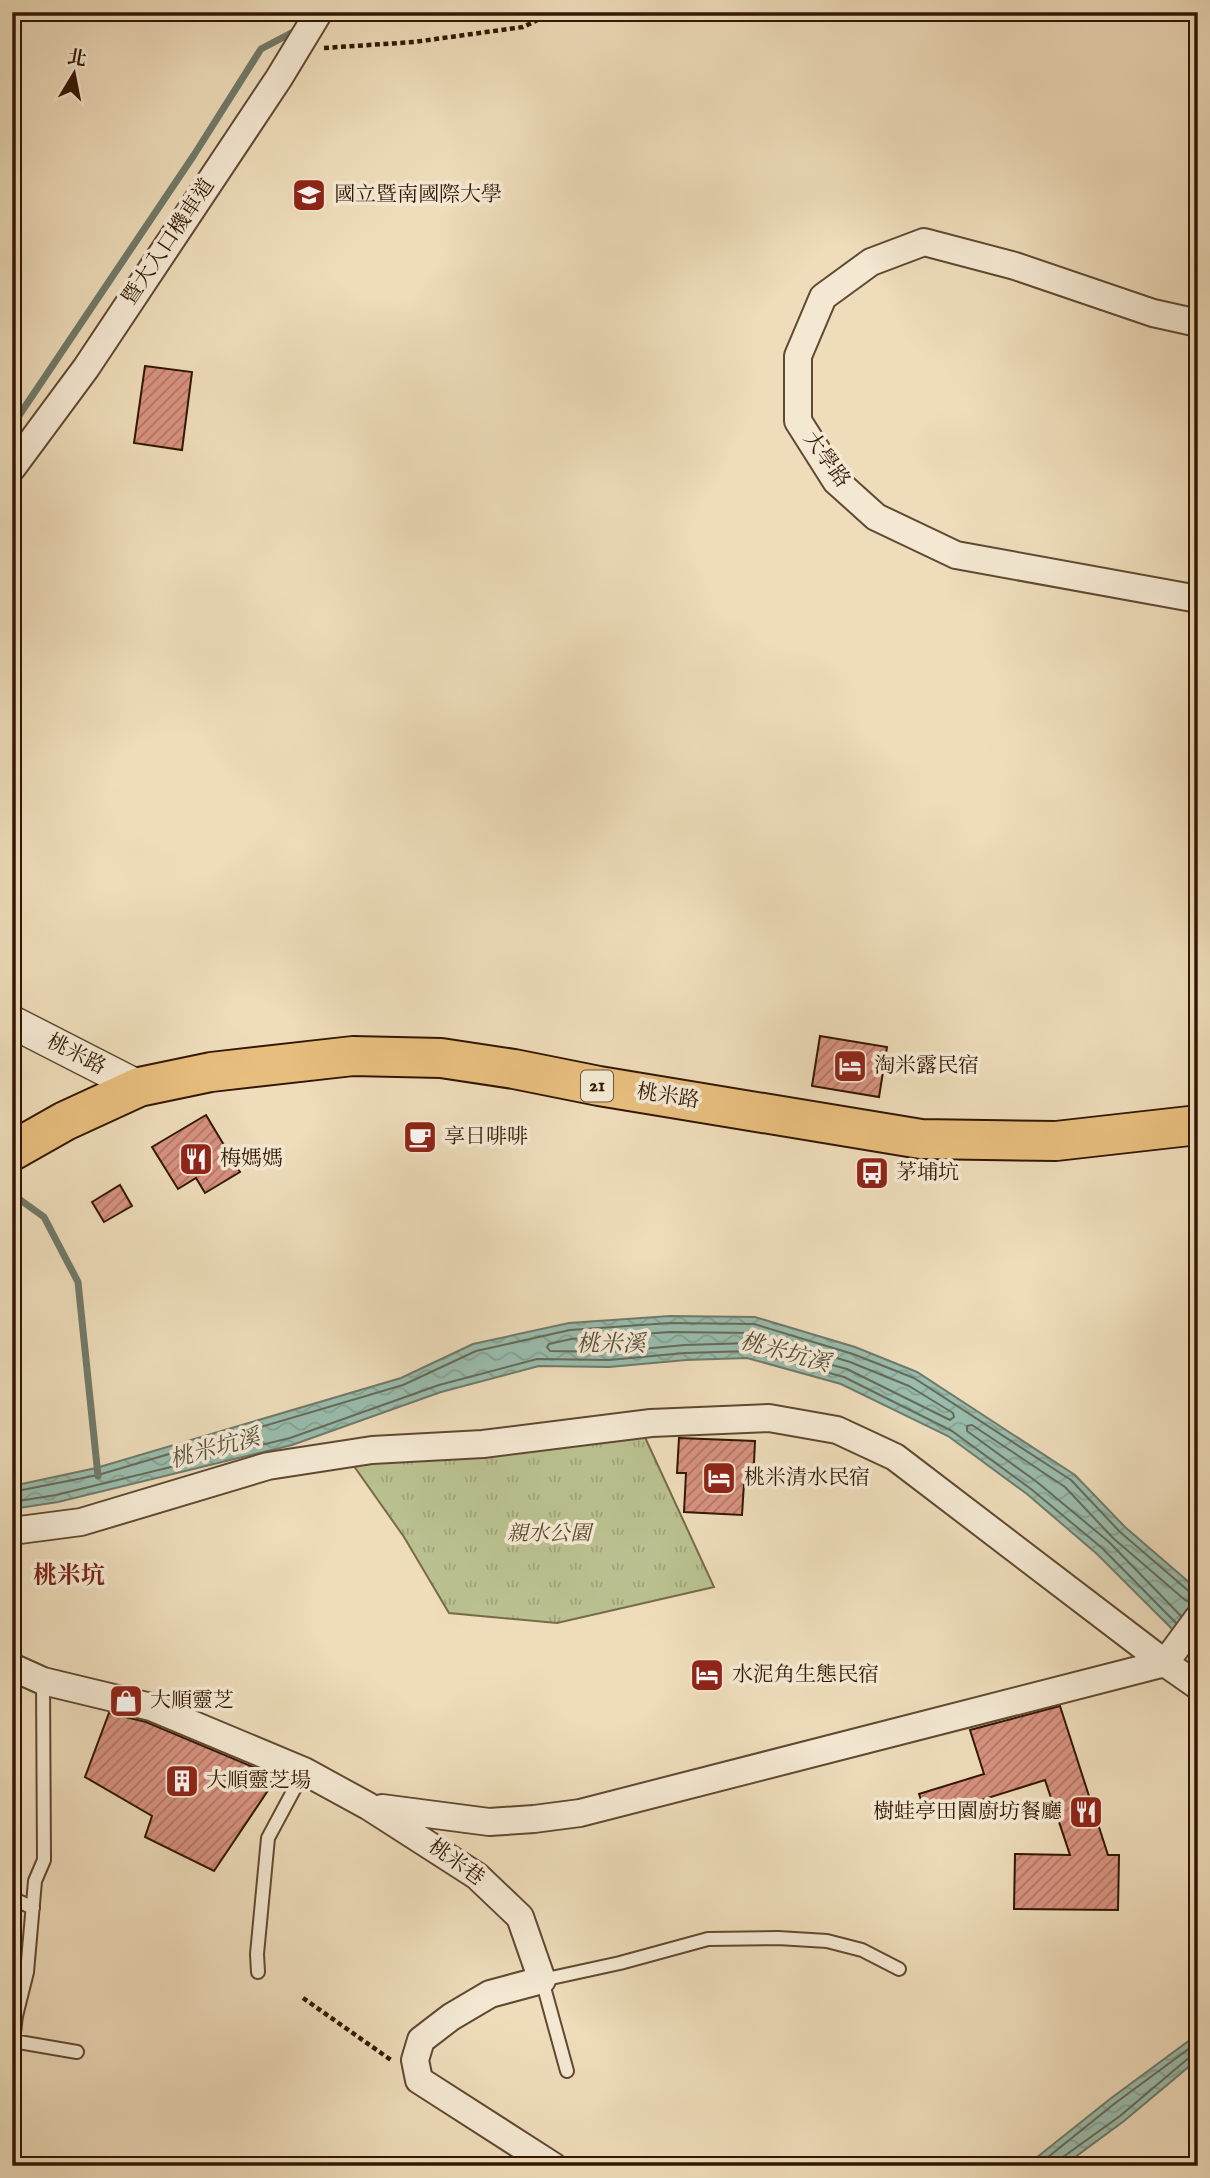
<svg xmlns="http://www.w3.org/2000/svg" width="1210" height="2178" font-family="'IM FELL English','Noto Serif TC',serif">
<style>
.grass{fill:url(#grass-tufts);stroke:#766c49;stroke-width:2}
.water{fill:url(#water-waves);stroke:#707a69;stroke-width:2}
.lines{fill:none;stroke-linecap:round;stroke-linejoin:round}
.shore{stroke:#666a58;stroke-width:2}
.stream{stroke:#707a69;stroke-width:7}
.building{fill:url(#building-hatch);stroke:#321703;stroke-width:2}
.service-casing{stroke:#614831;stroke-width:16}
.minor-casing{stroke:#614831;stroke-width:30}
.tertiary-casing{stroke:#614831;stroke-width:35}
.primary-casing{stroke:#321703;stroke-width:42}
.path{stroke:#321703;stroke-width:4.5;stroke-dasharray:5 3.5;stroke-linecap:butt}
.service{stroke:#f4e8d2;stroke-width:12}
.minor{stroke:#f4e8d2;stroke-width:26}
.tertiary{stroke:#f4e8d2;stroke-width:32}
.primary{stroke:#e7be7d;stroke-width:38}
.labels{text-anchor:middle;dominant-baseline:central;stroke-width:7;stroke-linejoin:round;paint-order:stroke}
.shield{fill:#f4e8d2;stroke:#6c5641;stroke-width:2}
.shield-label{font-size:19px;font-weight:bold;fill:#321703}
.poi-label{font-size:21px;fill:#321703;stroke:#f4e8d2;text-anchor:start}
.street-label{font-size:21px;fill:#321703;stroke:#f4e8d2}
.park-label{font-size:21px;font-style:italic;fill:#5b4a2d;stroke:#f4e8d2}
.water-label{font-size:23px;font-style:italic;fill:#56513e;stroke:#f4e8d2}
.quarter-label{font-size:24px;font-weight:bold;fill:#7a1f14;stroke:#f4e8d2}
</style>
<defs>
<pattern id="grass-tufts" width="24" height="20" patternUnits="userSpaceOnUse" patternTransform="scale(1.75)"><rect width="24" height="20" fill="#bac08f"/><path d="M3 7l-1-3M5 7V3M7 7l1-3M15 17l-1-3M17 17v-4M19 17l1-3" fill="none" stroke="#a0a47a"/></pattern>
<pattern id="water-waves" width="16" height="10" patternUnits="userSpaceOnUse" patternTransform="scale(1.75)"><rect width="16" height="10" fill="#99bcad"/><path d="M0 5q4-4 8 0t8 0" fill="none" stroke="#84a193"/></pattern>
<pattern id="building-hatch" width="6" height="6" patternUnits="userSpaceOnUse" patternTransform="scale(1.75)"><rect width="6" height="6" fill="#d89280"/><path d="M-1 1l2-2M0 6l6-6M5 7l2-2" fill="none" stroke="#b07667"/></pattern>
</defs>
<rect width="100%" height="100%" fill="#eedcba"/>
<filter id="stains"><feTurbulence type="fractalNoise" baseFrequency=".00286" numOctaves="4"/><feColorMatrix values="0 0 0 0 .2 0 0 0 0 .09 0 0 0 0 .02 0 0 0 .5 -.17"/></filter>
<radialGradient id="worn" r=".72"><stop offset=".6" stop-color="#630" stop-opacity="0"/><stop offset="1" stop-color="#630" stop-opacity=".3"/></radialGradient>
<!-- grass -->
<path class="grass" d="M643,1433l71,154 -157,36 -108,-10 -45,-76 -55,-78z"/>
<!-- water -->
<path class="water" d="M670,1316l85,1 100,30 62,25 158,103 50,52 73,63v62l-9,-6 -92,-92 -70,-60 -79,-58 -107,-52 -94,-26 -61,2 -77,7 -70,-1 -98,26 -149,53 -234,57 -46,7v-23l84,-18 305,-90 72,-34 96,-21z
M1198,2034v25l-74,62 -61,45h-37l84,-67z"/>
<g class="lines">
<!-- shore -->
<path class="shore" d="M670,1332l83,1 97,29 59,24 44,27 1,4 -4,3 -103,-51 -97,-26 -65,2 -76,7 -59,-1 -3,-4 2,-3 22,-5z
M12,1492l86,-17 305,-90 73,-34 94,-21 100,-7 84,1 99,30 61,24 157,102 49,52 71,61 7,2
M12,1502l44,-7 234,-57 149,-53 98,-26 72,1 76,-7 63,-2 96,26 108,54 79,58 71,59 74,75
M1181,1616l-72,-74 -72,-60 -70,-51v-5l5,-1 93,62 48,51 72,62 11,4
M1037,2166l77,-62 84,-62
M1060,2166l3,-9 57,-41 71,-60 7,-1"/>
<!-- stream -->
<path class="stream" d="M12,426l182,-271 67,-106 36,-19
M12,1194l32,23 34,65 20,194"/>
</g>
<!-- building -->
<path class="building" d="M145,366l47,6 -10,78 -48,-7z
M820,1036l67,11 -8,50 -67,-11z
M206,1115l34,57 -35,21 -9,-15 -18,11 -26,-42z
M120,1185l12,21 -28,16 -12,-20z
M679,1438l76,3 -2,43 -9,-1 -2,32 -58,-3 2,-39h-9z
M1060,1706l48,149h11l-1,55 -104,-1 1,-55 55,1 -25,-75 -118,37 -8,-23 65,-20 -14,-44z
M109,1713l37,9 126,53 -1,11 -57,85 -69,-34 7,-21 -67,-39z"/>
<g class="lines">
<!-- service casing -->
<g class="service-casing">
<path id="service" d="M43,1681l1,179 -9,21 -8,91 -11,44 -3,25 64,11
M12,1898l21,10
M258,1972l-1,-18 11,-116 36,-67
M567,2071l-25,-91 78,-17 88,-24 70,-1 49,3 35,9 37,19"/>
</g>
<!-- minor casing -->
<g class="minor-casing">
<path id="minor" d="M1198,323l-45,-10 -138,-47 -91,-24 -53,20 -48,35 -25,59v65l38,60 40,36 80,38 242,44
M12,468l74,-100 193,-290 40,-66
M12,1531l69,-9 187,-56 104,-16 111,-6 168,-21 118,-5 68,12 58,27 270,206 33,23
M12,1667l31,14 108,26 153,64 64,35 109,70 43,41 22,63 -52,14 -39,23 -30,23 -6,20 4,20 134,86
M382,1808l107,14 45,-3 46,-6 585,-150 33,-45"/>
</g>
<!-- tertiary casing -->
<g class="tertiary-casing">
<path id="tertiary" d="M12,1022l127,65"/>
</g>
<!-- primary casing -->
<g class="primary-casing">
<path id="primary" d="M12,1151l53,-30 74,-34 72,-15 142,-16 88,2 73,11 85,17 322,53 135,2 142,-16"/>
</g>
<!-- path -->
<path class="path" d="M324,48l90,-6 109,-15 31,-15
M303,1998l88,62"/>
<!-- service -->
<use href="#service" class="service"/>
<!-- minor -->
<use href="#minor" class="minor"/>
<!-- tertiary -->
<use href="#tertiary" class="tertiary"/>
<!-- primary -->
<use href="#primary" class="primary"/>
</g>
<!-- icons -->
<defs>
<g id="university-square" transform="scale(1.75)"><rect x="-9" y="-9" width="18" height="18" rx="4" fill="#8f2418" stroke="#f4e8d2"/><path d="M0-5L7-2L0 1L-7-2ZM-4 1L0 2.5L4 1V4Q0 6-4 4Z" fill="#fff"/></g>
<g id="hotel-square" transform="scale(1.75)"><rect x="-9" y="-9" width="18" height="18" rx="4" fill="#8f2418" stroke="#f4e8d2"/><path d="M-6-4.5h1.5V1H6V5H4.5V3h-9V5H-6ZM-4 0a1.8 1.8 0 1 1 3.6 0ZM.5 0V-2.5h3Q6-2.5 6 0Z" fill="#fff"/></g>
<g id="cafe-square" transform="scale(1.75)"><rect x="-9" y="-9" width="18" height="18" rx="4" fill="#8f2418" stroke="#f4e8d2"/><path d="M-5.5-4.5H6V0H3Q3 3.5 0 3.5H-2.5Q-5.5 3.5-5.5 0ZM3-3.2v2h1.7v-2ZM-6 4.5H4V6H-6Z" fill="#fff"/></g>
<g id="restaurant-square" transform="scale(1.75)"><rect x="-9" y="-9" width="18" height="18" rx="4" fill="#8f2418" stroke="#f4e8d2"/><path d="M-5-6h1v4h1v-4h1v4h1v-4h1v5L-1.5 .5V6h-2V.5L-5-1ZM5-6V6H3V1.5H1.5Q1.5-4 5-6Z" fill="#fff"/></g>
<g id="bus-square" transform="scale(1.75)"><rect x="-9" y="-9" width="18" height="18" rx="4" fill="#8f2418" stroke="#f4e8d2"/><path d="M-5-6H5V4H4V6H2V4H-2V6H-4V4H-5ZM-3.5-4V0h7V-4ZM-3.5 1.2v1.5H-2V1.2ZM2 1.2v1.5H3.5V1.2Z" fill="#fff"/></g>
<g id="shop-square" transform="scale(1.75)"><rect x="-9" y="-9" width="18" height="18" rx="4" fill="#8f2418" stroke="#f4e8d2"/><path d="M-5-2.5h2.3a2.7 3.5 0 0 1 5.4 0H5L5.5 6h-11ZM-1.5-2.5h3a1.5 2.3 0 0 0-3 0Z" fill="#fff"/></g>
<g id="building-square" transform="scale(1.75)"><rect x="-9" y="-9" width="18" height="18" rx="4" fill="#8f2418" stroke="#f4e8d2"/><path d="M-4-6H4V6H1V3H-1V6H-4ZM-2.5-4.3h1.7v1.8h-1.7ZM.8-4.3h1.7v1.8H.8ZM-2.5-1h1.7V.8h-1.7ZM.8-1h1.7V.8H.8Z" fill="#fff"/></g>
</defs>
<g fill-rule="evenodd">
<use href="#university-square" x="309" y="195"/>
<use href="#hotel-square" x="850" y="1066"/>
<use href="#cafe-square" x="420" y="1137"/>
<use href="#restaurant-square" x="196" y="1159"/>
<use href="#bus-square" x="872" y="1173"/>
<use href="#hotel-square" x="719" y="1478"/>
<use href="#hotel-square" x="707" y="1675"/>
<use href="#shop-square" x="126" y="1701"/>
<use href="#building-square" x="182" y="1781"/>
<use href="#restaurant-square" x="1086" y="1812"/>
</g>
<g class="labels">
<!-- shield labels -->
<rect class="shield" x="581" y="1070.5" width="32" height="31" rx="5"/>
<g class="shield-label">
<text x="597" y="1086">21</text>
</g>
<!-- poi labels -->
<g class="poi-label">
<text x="334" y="195">國立暨南國際大學</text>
<text x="874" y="1066">淘米露民宿</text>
<text x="444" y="1137">享日啡啡</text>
<text x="220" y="1159">梅媽媽</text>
<text x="896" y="1173">茅埔坑</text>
<text x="744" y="1478">桃米清水民宿</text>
<text x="732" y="1675">水泥角生態民宿</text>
<text x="150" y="1701">大順靈芝</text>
<text x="206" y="1781">大順靈芝場</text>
<text x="1062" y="1812" text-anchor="end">樹蛙亭田園廚坊餐廳</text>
</g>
<!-- street labels -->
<g class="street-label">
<text transform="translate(169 242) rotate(-56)">暨大入口機車道</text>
<text transform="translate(826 460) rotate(54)">大學路</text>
<text transform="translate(76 1055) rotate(27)">桃米路</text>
<text transform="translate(668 1097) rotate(9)">桃米路</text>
<text transform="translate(456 1863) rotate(36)">桃米巷</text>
</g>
<!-- park labels -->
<g class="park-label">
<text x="549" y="1534">親水公園</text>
</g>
<!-- water labels -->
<g class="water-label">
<text x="611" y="1344">桃米溪</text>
<text transform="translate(785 1353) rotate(15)">桃米坑溪</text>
<text transform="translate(215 1449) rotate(-15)">桃米坑溪</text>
</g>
<!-- quarter labels -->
<g class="quarter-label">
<text x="69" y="1576">桃米坑</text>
</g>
</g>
<!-- margin -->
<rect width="1210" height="2178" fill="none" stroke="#eedcba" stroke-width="42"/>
<rect x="14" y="14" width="1182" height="2150" fill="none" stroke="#321703" stroke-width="3.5"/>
<rect x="21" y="21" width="1168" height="2136" fill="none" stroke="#321703" stroke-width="2"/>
<!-- north arrow -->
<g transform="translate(74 74) rotate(10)" stroke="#f4e8d2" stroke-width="5" paint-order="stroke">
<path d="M0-5L12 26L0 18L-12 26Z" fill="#321703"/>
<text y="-10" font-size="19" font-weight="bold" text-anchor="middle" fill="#321703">北</text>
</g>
<rect width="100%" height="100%" filter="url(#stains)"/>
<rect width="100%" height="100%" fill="url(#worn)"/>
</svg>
